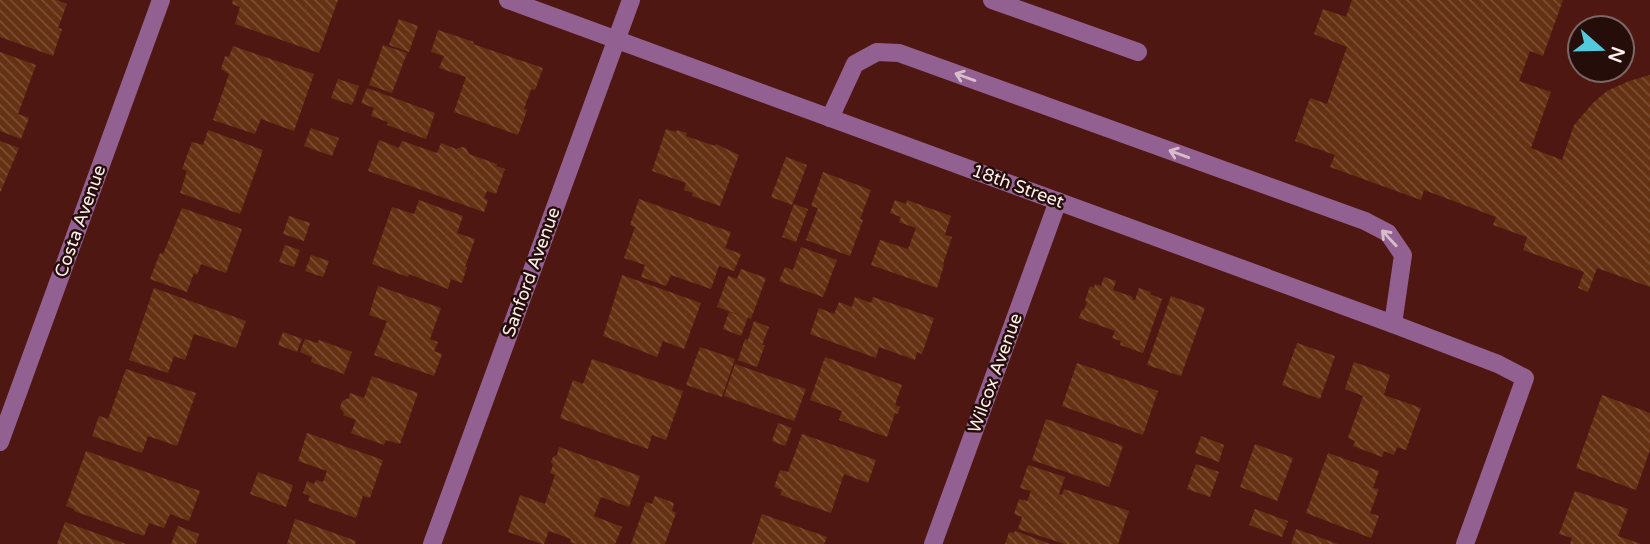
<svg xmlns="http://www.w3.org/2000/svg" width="1650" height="544" font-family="'Varela Round',sans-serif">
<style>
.building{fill:url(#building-back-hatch)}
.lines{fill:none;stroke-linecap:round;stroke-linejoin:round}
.lane{stroke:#936191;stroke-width:18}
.street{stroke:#936191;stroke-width:18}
.oneway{stroke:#d8bdcc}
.labels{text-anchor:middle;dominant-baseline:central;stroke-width:5;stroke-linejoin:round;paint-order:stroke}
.street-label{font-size:18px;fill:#fdeeec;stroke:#250d0a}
</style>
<defs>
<pattern id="building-back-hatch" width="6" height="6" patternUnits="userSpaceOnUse" patternTransform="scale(1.75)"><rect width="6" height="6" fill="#643112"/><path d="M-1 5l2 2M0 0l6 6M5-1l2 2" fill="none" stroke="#7b4f35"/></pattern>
</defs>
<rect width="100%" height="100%" fill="#4f1712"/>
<!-- building -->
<path class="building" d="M0,0h57l10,4 -9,24 4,1 -9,27 -53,-19z
M233,0h105l-19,53 -84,-29 5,-17 -8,-3z
M1352,0h211l-20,56 -13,-5 -11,30 32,11 -20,56 31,12 12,-35 19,-22 14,-12 22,-10 21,-6v212l-53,-19 -9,24 -10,-4 6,-16 -61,-22 4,-13 -34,-12 3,-8 -72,-27 -3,10 -91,-33 5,-12 -40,-14 15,-43 17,6 20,-57 -33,-13 9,-25 23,8z
M399,19l19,7 -9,26 -20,-7z
M438,30l36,12 -1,2 70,24 -8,22 -4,-1 -7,20 3,1 -9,25 -64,-23 12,-35 -27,-9 5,-12 -13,-4z
M383,45l24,8 -15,40 -23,-8z
M233,46l81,28 -20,57 -33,-12 -6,15 -42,-14 16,-46 -8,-5 4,-13 4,1z
M0,52l36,13 -18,49 11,4 -8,21 -21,-8z
M338,79l21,7 -7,19 -21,-7z
M367,88l68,25 -9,26 -39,-14 1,-3 -17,-6 3,-8 -13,-5z
M311,128l28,10 -7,18 -28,-10z
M666,129l10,3 1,-2 10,3 -1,3 29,10 1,-2 23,11 -19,51 -28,-10 1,-3 -9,-3 2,-7 -34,-12z
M208,130l55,20 -23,64 -60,-21 7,-22 -5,-2 10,-27 11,3z
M379,140l20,8 3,-7 35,12 4,-10 15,6 6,-2 4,1 3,6 28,10 -1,2 9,3 -9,25 -9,-3 -3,7 4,2 -4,12 -116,-41z
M0,141l19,7 -19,45z
M786,157l21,8 -15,40 -21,-8z
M823,172l48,18 -11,29 3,1 -13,36 -44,-16 12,-32 -7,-2z
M639,199l92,33 -6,16 16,6 -7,17 -15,-5 -8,23 -40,-14 -5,11 -25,-9 4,-12 -21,-7 11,-31 -5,-2z
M419,200l44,16 -6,17 18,6 -10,28h2l-5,16 -11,-4 -3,10 -39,-15 -1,3 -36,-13 20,-57 22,7z
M895,200l11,4 1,-4 44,16 -6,19 7,2 -9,27 1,1 -7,23 -66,-23 9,-25 28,9 8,-21 -17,-6 2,-5 -11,-4z
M794,204l14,5 -12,33 -14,-5z
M182,208l60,21 -16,44 -25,-9 -4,11 -3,-2 -7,19 -37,-13 10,-26 3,1z
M289,216l21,7 -6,18 -21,-7z
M285,245l15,5 -6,17 -15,-5z
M801,247l36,13 -14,37 -44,-16 6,-14 8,3z
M311,255l18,6 -6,16 -18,-6z
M741,269l25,9 -15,41 -3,-2 -7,19 -18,-7 6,-17 16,5 -28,-10 11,-31 9,3z
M622,275l79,28 -17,46 -21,-8 -6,16 -54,-21z
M1104,277l12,4 -3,9 20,7 -1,2 3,1 4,-12 12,4 -1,2 12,5 -19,54 -23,-8 1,-4 -9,-3 3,-7 -36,-13 3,-9 2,1 3,-8 -2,-1 5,-15 4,2 1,-4 6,2z
M378,286l63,22 -11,31 8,3 -4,9 8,3 -8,22 -60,-21 13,-34 -18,-6z
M154,288l92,33 -10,27 -42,-14 -9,26 -11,-4 -6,17 -39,-13z
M1171,296l34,12 -24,68 -34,-11z
M855,297l16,6 2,-6 61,21 -12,36 -5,-2 -2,8 -36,-13 -3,11 -66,-24 9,-26 15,6 5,-12 13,5z
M754,321l15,6 -7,18h3l-8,22 -19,-7 7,-21 3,1z
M283,332l19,7 -5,13 -19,-7z
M305,339l12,4 2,-3 33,12 -8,22 -33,-12 1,-5 -12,-5z
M1297,343l38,13 -15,43 -38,-14z
M700,347l35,12 -13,38 -36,-12z
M825,357l77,28 -7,20 5,2 -2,7 -3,-1 -8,24 -48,-17 3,-9 -32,-11z
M592,359l91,32 -17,49 -14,-5 -4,14 -88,-31 13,-38 10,4z
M1354,362l36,13 -6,20 37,13 -15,42 -9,-3 -3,8 -10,-4 -2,6 -29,-11 2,-5 -7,-3 15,-42 -18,-7z
M1077,363l81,28 -15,44 -81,-29z
M735,364l71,25 -12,32 -70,-25z
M126,369l70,24 -19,53 -29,-10 -6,17 -50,-17 7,-20 9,3z
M372,376l46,17 -18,51 -14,-4 -2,5 -33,-12 5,-13 -13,-5 1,-2 -4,-5 2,-7 7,-3 1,-5 14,5z
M1602,395l48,18v37l-14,40 -60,-22z
M1046,419l77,27 -14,41 -77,-27z
M778,423l14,5 -7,18 -13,-5z
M307,433l76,27 -13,38 -7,-2 -7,22 -48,-17 2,-5 -7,-3 4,-12 7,3 2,-4 7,2 4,-11 -29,-10z
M802,434l74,26 -8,23 -24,-9 -13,39 -51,-18 2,-5 -8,-3 6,-17 8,2z
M1201,436l23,9 -5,17 -24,-9z
M1255,444l38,14 -16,43 -37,-14z
M559,447l81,29 -11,31 -28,-10 -7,19 28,11 -7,17h-39l-6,-2 1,-3 -22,-8 -5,13h-2l-34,-12 12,-37 25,9 10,-29 -5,-2 3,-8 -2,-3 2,-5 4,-2z
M86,451l114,40 -11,30 -19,-7 -6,14 -15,-5 -5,13 -70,-25v-2l-8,-3z
M1328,453l51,18 -6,17 6,1 -9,24 9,3 -8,22 -65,-25z
M1196,464l23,8 -9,25 -23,-8z
M1028,465l37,12 -6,17 3,1 2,-6 65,22 -11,33h-53l-47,-15 4,-12 -8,-3 5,-15 8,2 4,-10 -11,-3z
M258,472l35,13 -7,22 -36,-13z
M1575,491l53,18 -10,27 23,8h-71l2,-6 -13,-4z
M655,496l19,7 -2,8 4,2 -11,31h-34l15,-42 6,2z
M1255,509l33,12 -6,16 -33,-12z
M762,514l65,23 -3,7h-72z
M295,519l61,22 -1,3h-68z
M65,522l61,22h-69z
M178,526l21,8 -3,10h-25z
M1296,529l42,15h-47z
M1015,531l35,13h-45l4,-12 5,1z"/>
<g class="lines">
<!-- lane -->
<path class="lane" d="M992,0l146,52
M830,118l25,-54 22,-12 22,1 466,168 23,12 15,22 -10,69"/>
<!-- street -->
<path class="street" d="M508,0l885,324 105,40 27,14 -60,166
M0,442l161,-442
M432,544l199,-544
M933,544l125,-343"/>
</g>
<!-- one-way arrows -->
<defs><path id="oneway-shaft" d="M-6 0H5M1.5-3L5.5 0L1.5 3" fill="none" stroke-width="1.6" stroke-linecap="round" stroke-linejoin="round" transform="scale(1.75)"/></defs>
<g class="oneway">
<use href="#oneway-shaft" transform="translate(965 77) rotate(-160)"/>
<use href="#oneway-shaft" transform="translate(1179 154) rotate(-160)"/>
<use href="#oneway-shaft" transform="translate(1389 238) rotate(-133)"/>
</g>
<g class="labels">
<!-- street labels -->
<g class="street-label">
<text transform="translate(1018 186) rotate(20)">18th Street</text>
<text transform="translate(80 221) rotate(-70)">Costa Avenue</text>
<text transform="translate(531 272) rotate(-70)">Sanford Avenue</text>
<text transform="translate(995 373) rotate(-70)">Wilcox Avenue</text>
</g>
</g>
<!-- north arrow -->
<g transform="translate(1601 49) rotate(110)"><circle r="33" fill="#250d0a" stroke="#7b6764" stroke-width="2"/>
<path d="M0-5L12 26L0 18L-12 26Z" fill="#53cadc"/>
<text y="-10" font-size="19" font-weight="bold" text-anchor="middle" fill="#fdeeec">N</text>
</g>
</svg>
